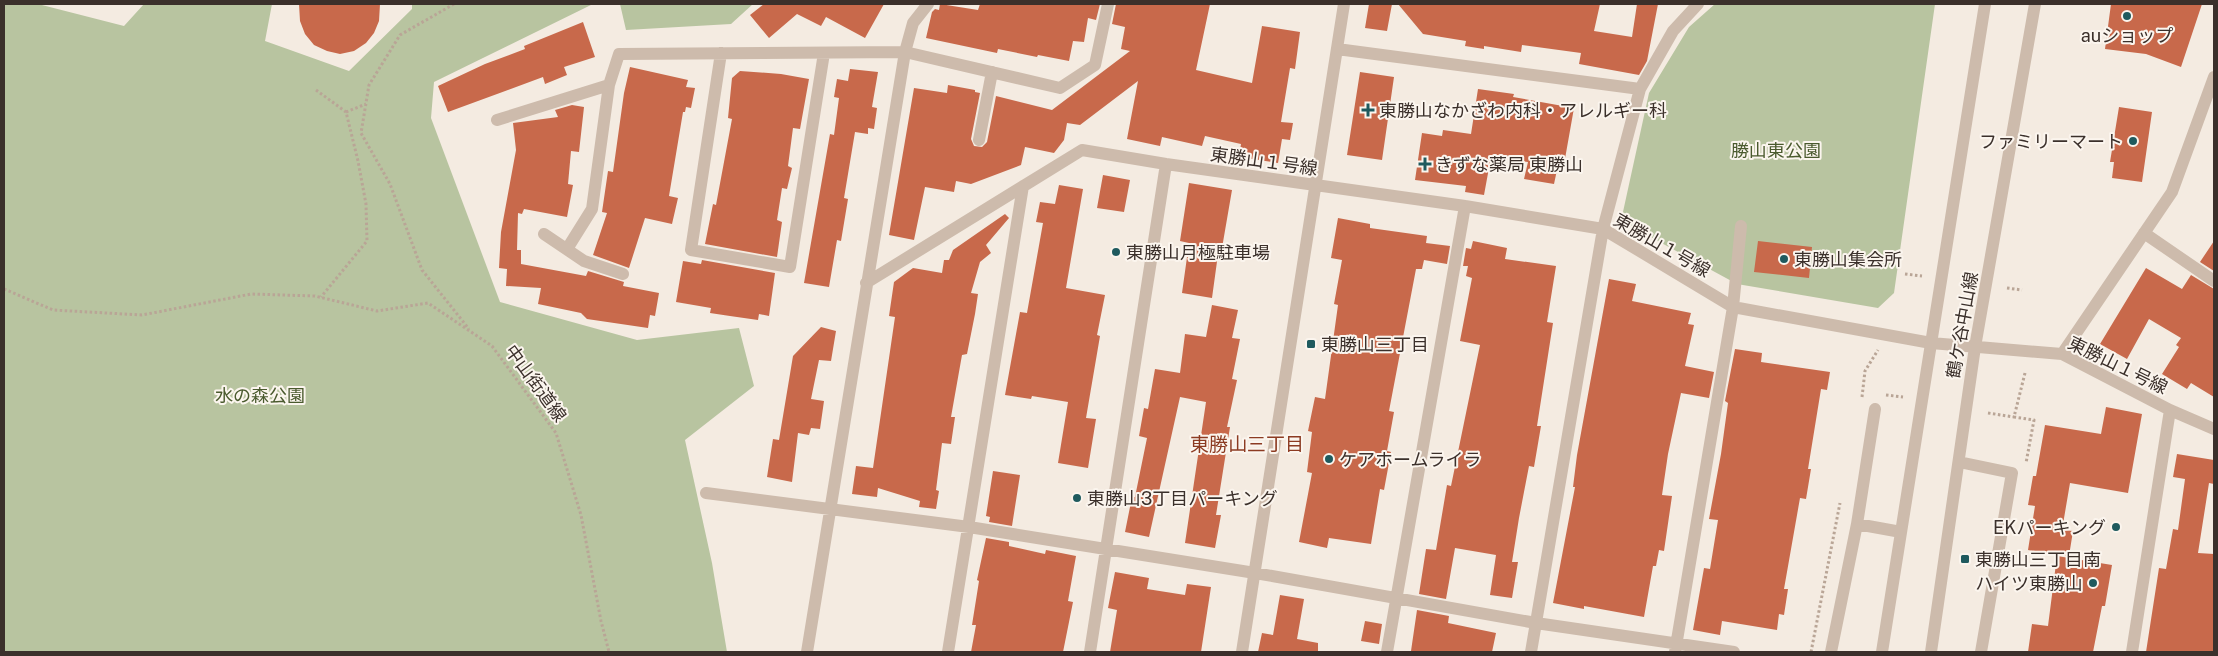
<svg xmlns="http://www.w3.org/2000/svg" width="2218" height="656" font-family="'Public Sans','Noto Sans JP',sans-serif">
<style>
.green{fill:#b8c4a0}
.building{fill:#c8694b}
.lines{fill:none;stroke-linecap:round;stroke-linejoin:round}
.path{stroke:#b9a596;stroke-width:3;stroke-dasharray:2.5 2.5;stroke-linecap:butt}
.minor{stroke:#cdbbac;stroke-width:12}
.poi-dot{fill:#1f5a5e;stroke:#fbf5ee;stroke-width:2}
.labels{text-anchor:middle;dominant-baseline:central;stroke-width:4;stroke-linejoin:round;paint-order:stroke}
.poi-label{font-size:18px;fill:#3b302b;stroke:#fbf5ee;text-anchor:start}
.park-label{font-size:18px;fill:#4a5a2e;stroke:#fbf5ee}
.street-label{font-size:18px;fill:#3b302b;stroke:#fbf5ee}
.neighbourhood-label{font-size:19px;fill:#8c3b22;stroke:#fbf5ee}
</style>
<rect width="100%" height="100%" fill="#f4ebe1"/>
<!-- green -->
<path class="green" d="M4,4h34l86,22 20,-22h128l-7,37 84,30 63,-62v-5h181l-159,78 -3,36 69,184 137,38 102,-12 15,58 -69,54 27,123 15,89h-723z
M620,4h133l-22,20 -105,6z
M1715,4h220l-41,289 -16,15 -141,-24 -116,-63 28,-128 40,-66z"/>
<!-- building -->
<path class="building" d="M299,4h81l-1,17 -5,12 -8,10 -12,8 -14,3 -13,-3 -13,-6 -9,-11 -5,-13z
M764,4h120l-19,34 -39,-21 -5,9 -24,-12 -28,24 -19,-23z
M940,4l38,6 2,-6h120l-4,16 -8,-2 -4,24 -11,-1 -4,20 -31,-6 -1,2 -39,-8 -1,4 -71,-15 6,-26 3,-3 4,1z
M1116,4h94l-14,66 56,13 10,-57 38,6 -5,37 -5,-1 -9,54 12,1 -3,17 -8,-1 -4,24 -39,-6 2,-13 -36,-8 -3,10 -40,-9 -2,9 -33,-7 11,-58 -58,44 -13,-2 -3,17 -10,13 -29,-6 -4,18 -50,19 -15,-3 -2,11 -29,-5 -11,53 -25,-5 25,-147 33,5 1,-8 27,5v2l5,1 -9,46 3,7 8,1 5,-5 9,-46 56,14 78,-59 -9,-2 4,-22 -13,-3z
M1369,4h23l-5,27 -22,-3z
M1398,4h202l-6,27 38,6 5,-33h21l-11,57 -8,14 -60,-11 2,-11 -59,-8 -1,7 -37,-6v3l-19,-3 1,-5 -43,-7z
M2111,4h91l-21,63 -35,-13 -41,-5z
M583,22l12,35 -31,10 3,8 -22,9 -2,-7 -95,35 -10,-26 47,-22 40,-15 -1,-3z
M630,67l58,13 -2,7 9,1 -4,20 -5,-1 -1,5h-2l-14,84 9,2 -6,26 -27,-6 -16,50 -36,-13 14,-42 -5,-1 6,-41 5,1 11,-79z
M850,69l28,3 -6,35 5,1 -3,21 -6,-1v6l-13,-2 -11,66 4,1 -7,42 -4,-1 -8,47 -25,-4 26,-149 4,1 5,-37 -5,-1 3,-18 11,2z
M740,71l41,3 28,5 -9,50 -7,-1 -5,38 4,2 -5,21 -5,-1 -5,32 5,2 -5,35 -72,-13 8,-40 3,1 16,-86 -4,-1 4,-40z
M1360,72l34,5 -12,83 -35,-5z
M1478,89l36,5 -1,3 61,11 -11,62h-6l-3,14 -30,-5 4,-17 -37,-5 -7,38 -19,-3 1,-6 -51,-6 7,-47 20,3 1,-6 28,4z
M572,105l12,2 -5,45 -8,-1 -3,33 5,1 -6,32 -43,-8 -2,5 -4,-1 -1,37h4v14l65,12 2,-5 36,11 -1,4 36,7 -4,23 -5,-1 -2,13 -61,-9 -6,-6 -43,-9 3,-16 -35,-2 1,-17 -8,-1 2,-36 15,-82 -3,-27 45,-6 -3,-7z
M2119,107l33,5 -10,70 -30,-4 2,-16h-4z
M1103,175l27,5 -6,32 -27,-4z
M1189,183l43,7 -10,58 -3,-1 -7,51 -30,-5 7,-50 -9,-2z
M1059,185l24,4 -17,99 39,7 -8,40 3,1 -14,82 10,1 -8,49 -30,-5 10,-61 -36,-6 -1,3 -26,-4 15,-83 7,1 16,-90 -7,-1 4,-20 15,2z
M1005,214l4,4 -23,27 5,8 -11,9 -9,31 7,1 -3,20 -8,40 -5,1 -11,62h4l-4,27 -9,-1 -6,47 3,1 -3,18 -17,-2 1,-6 -42,-13 -1,9 -25,-3 4,-28 17,2 22,-151 -6,-1 5,-34 19,-14 29,5 2,-13h5l4,-10z
M1338,218l32,6v4l57,8 -1,7 24,3 -3,18 -23,-4 -2,9h-6l-27,142 5,1 -7,39 4,1 -7,38 -4,-1 -9,55 -42,-6 -2,10 -28,-6 13,-69 -5,-1 5,-40 -4,-1 7,-34 10,2 13,-94 -4,-1 8,-44 -11,-2z
M1473,241l34,7 -2,11 51,7 -9,56 6,1 -16,103h4l-7,41 -5,-1 -10,52 -7,44h6l-6,36 -22,-3 6,-40 -41,-7 -9,51 -27,-5 7,-45 10,1 11,-65 4,1 29,-141 -20,-4 12,-63 -6,-2 2,-10h-5l3,-18 5,1z
M1758,241l54,6 -3,31 -55,-6z
M2214,241v30l-14,-9z
M702,260l73,13 -6,43 -10,-2 -1,6 -28,-4 -20,-3 1,-5 -35,-6 7,-41 18,3z
M2146,268l36,21 9,-14 23,14v108l-23,-14 -4,6 -25,-15 17,-27 -3,-2 5,-7 -32,-19 -22,40 -27,-15z
M1609,279l27,5 -4,17 59,12 -3,11 6,1 -9,41 29,6 -5,26 -28,-5 -13,61 -6,41 10,1 -8,55 -5,-1 -3,16h-3l-9,51 -60,-11v3l-31,-6 22,-116h-2l4,-32z
M1212,305l26,5 -6,28 8,1 -8,40 5,1 -10,47h3l-14,88h5l-6,33 -30,-5 21,-141 -26,-5 -31,140 -24,-5 7,-35h3l12,-59 -8,-2 5,-28 4,1 7,-40 25,4 5,-39 21,3z
M821,327l15,4 -5,30 -12,-1 -8,39 13,2 -4,28 -9,-1 -2,7 -11,-2 -6,49 -25,-5 6,-38 6,1 14,-84z
M1735,349l27,4 -1,9 69,10 -3,18 -6,-1 -13,80h3l-5,30 -6,-1 -16,91h4l-4,26 -5,-1 -2,16 -55,-9 -2,14 -27,-5 11,-62 6,1 8,-49 -9,-1 12,-65 7,-51 -3,-2z
M2106,407l36,7 -14,79 -58,-10 -8,47 11,1 -4,25 -41,-6 7,-44 -7,-1 5,-29h3l9,-51 56,9z
M2177,454l37,6v24l-5,-1 -11,70 16,1v98h-68l13,-84 7,1 7,-40 5,1 7,-51 -12,-2z
M993,471l27,4 -8,51 -23,-4 1,-5 -4,-1z
M986,538l23,4v4l36,8 1,-4 30,6 -8,45 5,1 -10,50h-92l5,-27h-4l7,-44 -2,-1z
M2057,556l55,9 -7,41h-3l-9,46h-65l4,-28 16,2z
M1115,572l34,6 -2,11 38,6 2,-11 24,3 -10,65h-91l7,-42 -9,-2z
M1280,595l24,4 -7,40 21,4v9h-60l4,-19 11,2z
M1417,610l32,6 -1,7 48,10 -4,19 -81,-1z
M1365,621l17,3 -3,20 -18,-3z"/>
<g class="lines">
<!-- path -->
<path class="path" d="M454,4l-54,31 -31,50 -8,48 29,51 32,86 47,59
M316,90l30,22 12,49 8,43 1,37 -46,56
M346,112l20,-8
M1905,274l17,2
M2007,288l15,2
M4,289l49,21 89,5 109,-21 64,2 62,15 51,-8 64,43 64,87 25,82 20,106 8,31
M2025,373l-11,44 20,3 -8,43
M1886,395l17,2
M1862,397l3,-26 13,-21
M1988,413l26,4
M1811,652l29,-149"/>
<!-- minor -->
<path class="minor" d="M1337,49l303,40
M721,53l-30,197 99,17 34,-214
M497,120l112,-35
M979,140l13,-68
M2144,233l70,48
M544,234l40,27 39,13
M567,249l25,-40 17,-124 10,-31 286,-2 155,36 35,-23 13,-61
M866,283l216,-133 84,14 299,42 138,23 130,78 198,36 131,11 108,56 44,19
M2062,354l110,-162 42,-115
M1959,462l53,11 -31,179
M706,493l263,34 286,46 281,50 198,29
M1857,524l44,8
M807,652l98,-600 8,-29 15,-19
M948,652l75,-466
M1090,652l76,-488
M1242,652l102,-648
M1387,652l78,-446
M1531,652l72,-423 37,-140 33,-58 25,-27
M1675,652l58,-345 8,-81
M1831,652l26,-128 18,-115
M1882,652l103,-648
M1931,652l44,-305 60,-343
M2132,652l38,-242"/>
</g>
<!-- markers -->
<g class="poi-dot">
<circle cx="2127" cy="16" r="5"/>
<path d="M1365.5 102.5h5v5h5v5h-5v5h-5v-5h-5v-5h5z"/>
<circle cx="2133" cy="141" r="5"/>
<path d="M1422.5 156.5h5v5h5v5h-5v5h-5v-5h-5v-5h5z"/>
<circle cx="1116" cy="252" r="5"/>
<circle cx="1784" cy="259" r="5"/>
<rect x="1306" y="339" width="10" height="10" rx="2.5"/>
<circle cx="1329" cy="459" r="5"/>
<circle cx="1077" cy="498" r="5"/>
<circle cx="2116" cy="527" r="5"/>
<rect x="1960" y="554" width="10" height="10" rx="2.5"/>
<circle cx="2093" cy="583" r="5"/>
</g>
<g class="labels">
<!-- poi labels -->
<g class="poi-label">
<text x="2127" y="35" text-anchor="middle">auショップ</text>
<text x="1379" y="110">東勝山なかざわ内科・アレルギー科</text>
<text x="2123" y="141" text-anchor="end">ファミリーマート</text>
<text x="1435" y="164">きずな薬局 東勝山</text>
<text x="1126" y="252">東勝山月極駐車場</text>
<text x="1794" y="259">東勝山集会所</text>
<text x="1321" y="344">東勝山三丁目</text>
<text x="1339" y="459">ケアホームライラ</text>
<text x="1087" y="498">東勝山3丁目パーキング</text>
<text x="2106" y="527" text-anchor="end">EKパーキング</text>
<text x="1975" y="559">東勝山三丁目南</text>
<text x="2083" y="583" text-anchor="end">ハイツ東勝山</text>
</g>
<!-- park labels -->
<g class="park-label">
<text x="1776" y="150">勝山東公園</text>
<text x="260" y="395">水の森公園</text>
</g>
<!-- street labels -->
<g class="street-label">
<text transform="translate(1264 161) rotate(8)">東勝山１号線</text>
<text transform="translate(1662 245) rotate(30)">東勝山１号線</text>
<text transform="translate(1962 325) rotate(-80)">鶴ケ谷中山線</text>
<text transform="translate(2118 365) rotate(26)">東勝山１号線</text>
<text transform="translate(536 383) rotate(54)">中山街道線</text>
</g>
<!-- neighbourhood labels -->
<g class="neighbourhood-label">
<text x="1247" y="444">東勝山三丁目</text>
</g>
</g>
<!-- border -->
<rect width="2218" height="656" fill="none" stroke="#3b302b" stroke-width="10"/>
</svg>
